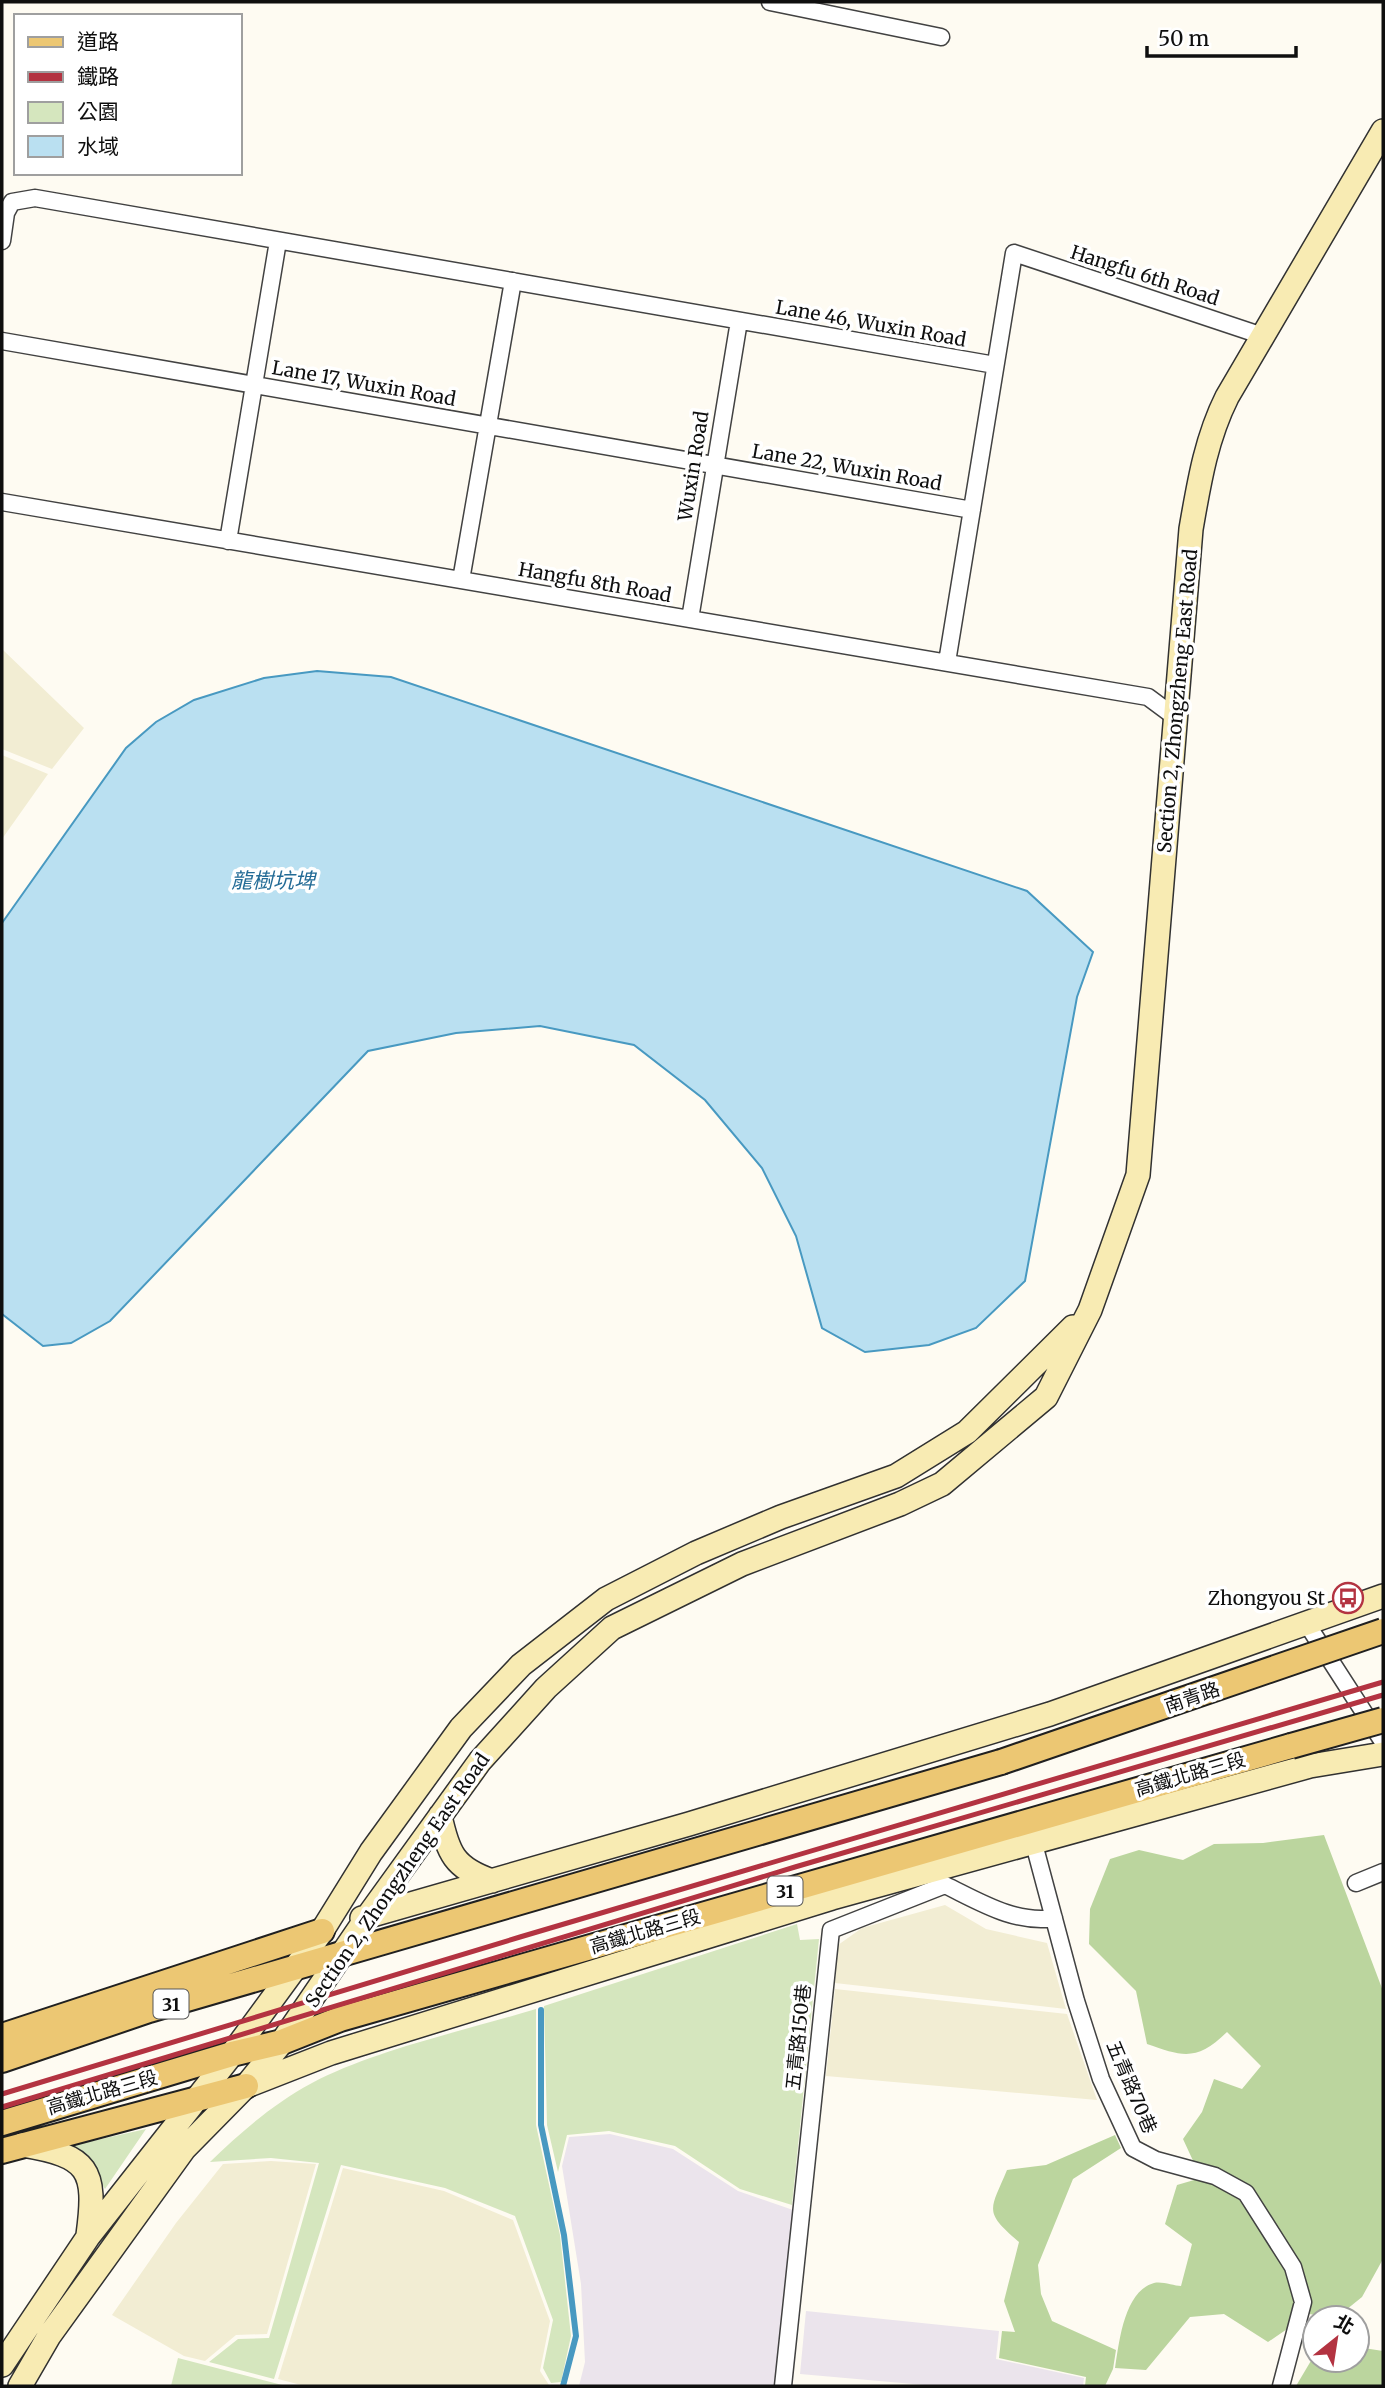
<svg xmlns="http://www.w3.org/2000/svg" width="1385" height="2388" font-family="Merriweather,'Noto Sans TC',serif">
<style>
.industrial{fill:#ebe4ec}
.farmland{fill:#f2edd3}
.green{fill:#d5e6be}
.forest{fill:#bbd59e}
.water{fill:#bae0f1;stroke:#4899c1;stroke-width:2}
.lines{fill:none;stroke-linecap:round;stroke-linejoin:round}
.stream{stroke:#4899c1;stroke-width:6}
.minor-casing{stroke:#424242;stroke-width:19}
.secondary-casing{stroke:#313131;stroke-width:26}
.primary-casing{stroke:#202020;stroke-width:28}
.minor{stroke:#fff;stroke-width:16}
.secondary{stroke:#f8ebb3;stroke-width:23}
.primary{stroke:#ecc773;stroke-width:24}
.rail{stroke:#b33341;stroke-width:5}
.primary-bridge-casing{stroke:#202020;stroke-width:28;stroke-linecap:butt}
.primary-bridge{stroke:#ecc773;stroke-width:24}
.labels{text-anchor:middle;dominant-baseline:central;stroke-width:7;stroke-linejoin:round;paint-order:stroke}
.shield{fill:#fff;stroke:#575757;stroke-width:2}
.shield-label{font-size:18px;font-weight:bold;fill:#0f0f0f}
.street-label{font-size:19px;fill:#0f0f0f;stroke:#fff}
.poi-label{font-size:19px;fill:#0f0f0f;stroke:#fff;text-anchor:end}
.water-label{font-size:21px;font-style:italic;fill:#236b96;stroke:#fff}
</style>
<rect width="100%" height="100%" fill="#fefbf2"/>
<!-- industrial -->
<path class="industrial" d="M610,2134l63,15 65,42 55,19 -18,176h-196l6,-24 -4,-78 -19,-118 7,-29z
M806,2311l193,20 -3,28 88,19 -1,8h-147l-136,-12z"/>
<!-- farmland -->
<path class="farmland" d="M2,649l82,79 -32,41 -50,-20z
M2,755l46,19 -46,65z
M945,1905l41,24 61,14 19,66 -231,-26 3,-38 24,-17z
M835,1989l232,25 30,86 -271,-24z
M271,2161l45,3 -49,170 -31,1 -31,26 -21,-5 -72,-41 64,-92 47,-59z
M343,2168l101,23 69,29 37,101 -10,50 9,14 10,1h-254l-27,-7z"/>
<!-- green -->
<path class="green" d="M797,1924l3,16 19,-1 -27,266 -52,-16 -65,-43 -66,-15 -42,4 -9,37 -11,-47 -3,-119z
M536,2009v116l24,110 11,101 -10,46 -10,1 -8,-15 10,-48 -38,-104 -70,-28 -104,-23 -67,214 -65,-17 29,-23 31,-1 50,-175 -48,-5 -61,4c31,-30 63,-58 102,-79 62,-33 155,-53 224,-74z
M146,2129l-41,60 -21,-32 -14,-11z
M178,2358l108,28h-115z"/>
<!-- forest -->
<path class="forest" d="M1324,1835l59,156v268l-21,38 -26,21 -27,-4 -41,28 -44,-28 -34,3 -44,53 -31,-2c4,-25 9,-77 39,-85 8,-2 20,3 27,3l11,-42 -27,-20 12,-39 24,-7 -18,-39 19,-27 12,-33 28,10 19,-23 -34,-34c-30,29 -43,25 -80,12l-11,-53 -47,-47 1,-35 20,-50 29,-9 44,10 31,-16 49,-1z
M1115,2135l6,13 -48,31 -35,86 3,29 11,27 64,29 -3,19 -8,17h-20l1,-9 -87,-19 3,-27 13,1 -11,-31 15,-59c-36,-31 -29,-31 -12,-72l39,-5z
M1357,2347l26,4v35h-87l19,-32v6h42z"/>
<!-- water -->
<path class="water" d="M317,671l74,6 636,214 66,61 -16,45 -52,284 -49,47 -47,17 -64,7 -43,-24 -26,-92 -34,-68 -57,-68 -71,-55 -94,-19 -84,7 -88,18 -258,270 -39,22 -28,3 -41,-32v-391l124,-175 30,-26 38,-22 70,-22z"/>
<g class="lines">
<!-- stream -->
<path class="stream" d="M541,2010v115l23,110 12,101 -13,50"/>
<!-- minor casing -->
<g class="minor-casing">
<path id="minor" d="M770,2l171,35
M2,241l4,-28 6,-11 23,-4 960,167
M2,341l970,169
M2,502l1146,195 27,20
M228,541l50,-300
M461,580l52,-299
M690,619l49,-298
M947,662l67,-409 249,83
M1307,1624l76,118
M1034,1844l42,157 25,78 32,69 23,12 59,16 31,17 47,74 10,35 -22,84
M1356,1883l27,-11
M783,2386l48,-456 114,-45c35,17 70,39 109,33"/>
</g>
<!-- secondary casing -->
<g class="secondary-casing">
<path id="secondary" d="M440,1816c8,37 14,52 52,65
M362,1918l327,-94 361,-110 333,-118
M249,2085l82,-32 501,-155 478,-132 73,-12
M22,2145c67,11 75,24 66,90
M2,2365l86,-128 144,-183 90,-123 49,-79 90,-124 60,-63 85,-66 90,-46 85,-36 115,-41 71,-44 106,-105
M20,2386l29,-50 135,-187 62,-63 36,-44 86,-126 112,-155 66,-73 66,-60 130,-64 158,-60 42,-20 104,-87 44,-87 48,-135 53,-646c8,-46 15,-90 36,-132l156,-266"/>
</g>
<!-- primary casing -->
<g class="primary-casing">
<path id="primary" d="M2,2036l320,-105
M2,2060l147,-50 852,-248
M2,2123l230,-69 50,-12 58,-23 951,-273
M2,2151l244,-65"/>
</g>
<!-- minor -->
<use href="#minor" class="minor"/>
<!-- secondary -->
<use href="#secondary" class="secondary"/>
<!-- primary -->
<use href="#primary" class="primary"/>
<!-- rail -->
<path class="rail" d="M2,2094l518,-157 863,-255
M2,2107l793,-240 588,-172"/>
<!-- primary-bridge casing -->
<g class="primary-bridge-casing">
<path id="primary-bridge" d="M1291,1746l92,-26
M1001,1762l382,-131"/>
</g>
<!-- primary-bridge -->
<use href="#primary-bridge" class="primary-bridge"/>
</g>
<!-- icons -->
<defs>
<g id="bus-ring" transform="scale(1.575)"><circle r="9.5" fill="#fff" stroke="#b33341" stroke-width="1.5"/><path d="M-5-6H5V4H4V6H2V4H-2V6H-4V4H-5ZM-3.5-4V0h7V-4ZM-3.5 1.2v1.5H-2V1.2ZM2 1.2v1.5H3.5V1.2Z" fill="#b33341"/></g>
</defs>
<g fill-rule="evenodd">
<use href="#bus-ring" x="1348" y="1598"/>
</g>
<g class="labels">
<!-- shield labels -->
<g class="shield">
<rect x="767.5" y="1876.5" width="35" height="29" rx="5"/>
<rect x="153.5" y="1989.5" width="35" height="29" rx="5"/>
</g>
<g class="shield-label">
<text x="785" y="1891">31</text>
<text x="171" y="2004">31</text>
</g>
<!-- street labels -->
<g class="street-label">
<text transform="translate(1145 275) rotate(18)">Hangfu 6th Road</text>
<text transform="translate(871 323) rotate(10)">Lane 46, Wuxin Road</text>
<text transform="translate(364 383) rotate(10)">Lane 17, Wuxin Road</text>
<text transform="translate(693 466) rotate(-81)">Wuxin Road</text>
<text transform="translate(847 467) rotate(10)">Lane 22, Wuxin Road</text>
<text transform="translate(595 582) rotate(10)">Hangfu 8th Road</text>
<text transform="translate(1177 701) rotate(-85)">Section 2, Zhongzheng East Road</text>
<text transform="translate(1192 1697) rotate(-19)">南青路</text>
<text transform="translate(1190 1774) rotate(-16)">高鐵北路三段</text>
<text transform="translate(397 1880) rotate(-55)">Section 2, Zhongzheng East Road</text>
<text transform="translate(645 1931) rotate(-16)">高鐵北路三段</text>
<text transform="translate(798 2037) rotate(-84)">五青路150巷</text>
<text transform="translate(1132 2087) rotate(67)">五青路70巷</text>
<text transform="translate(102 2092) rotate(-16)">高鐵北路三段</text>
</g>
<!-- poi labels -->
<g class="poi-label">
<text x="1325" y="1598">Zhongyou St</text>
</g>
<!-- water labels -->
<g class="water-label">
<text x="273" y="880">龍樹坑埤</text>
</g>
</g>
<!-- border -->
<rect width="1385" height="2388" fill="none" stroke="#0f0f0f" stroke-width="7"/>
<!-- legend -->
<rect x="14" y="14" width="228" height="161" fill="#ffffff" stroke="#9f9f9f" stroke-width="2"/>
<rect x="28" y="37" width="35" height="10" fill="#ecc773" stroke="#9f9f9f" stroke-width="2"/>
<text x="77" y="49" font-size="21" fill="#0f0f0f">道路</text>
<rect x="28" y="72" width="35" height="10" fill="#b33341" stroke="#9f9f9f" stroke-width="2"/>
<text x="77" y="84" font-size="21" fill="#0f0f0f">鐵路</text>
<rect x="28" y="102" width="35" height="21" fill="#d5e6be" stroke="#9f9f9f" stroke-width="2"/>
<text x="77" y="119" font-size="21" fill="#0f0f0f">公園</text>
<rect x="28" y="136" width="35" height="21" fill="#bae0f1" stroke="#9f9f9f" stroke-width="2"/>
<text x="77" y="154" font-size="21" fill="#0f0f0f">水域</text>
<!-- north arrow -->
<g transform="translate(1336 2339) rotate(30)"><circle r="33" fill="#ffffff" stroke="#9f9f9f" stroke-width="2"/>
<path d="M0-5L12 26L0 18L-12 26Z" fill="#b33341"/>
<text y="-10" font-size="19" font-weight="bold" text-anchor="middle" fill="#0f0f0f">北</text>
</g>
<!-- scale -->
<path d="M1147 46v10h149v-10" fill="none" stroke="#0f0f0f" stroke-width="3.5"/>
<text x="1158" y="46" font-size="21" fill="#0f0f0f" stroke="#ffffff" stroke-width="5" paint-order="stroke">50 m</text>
</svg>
